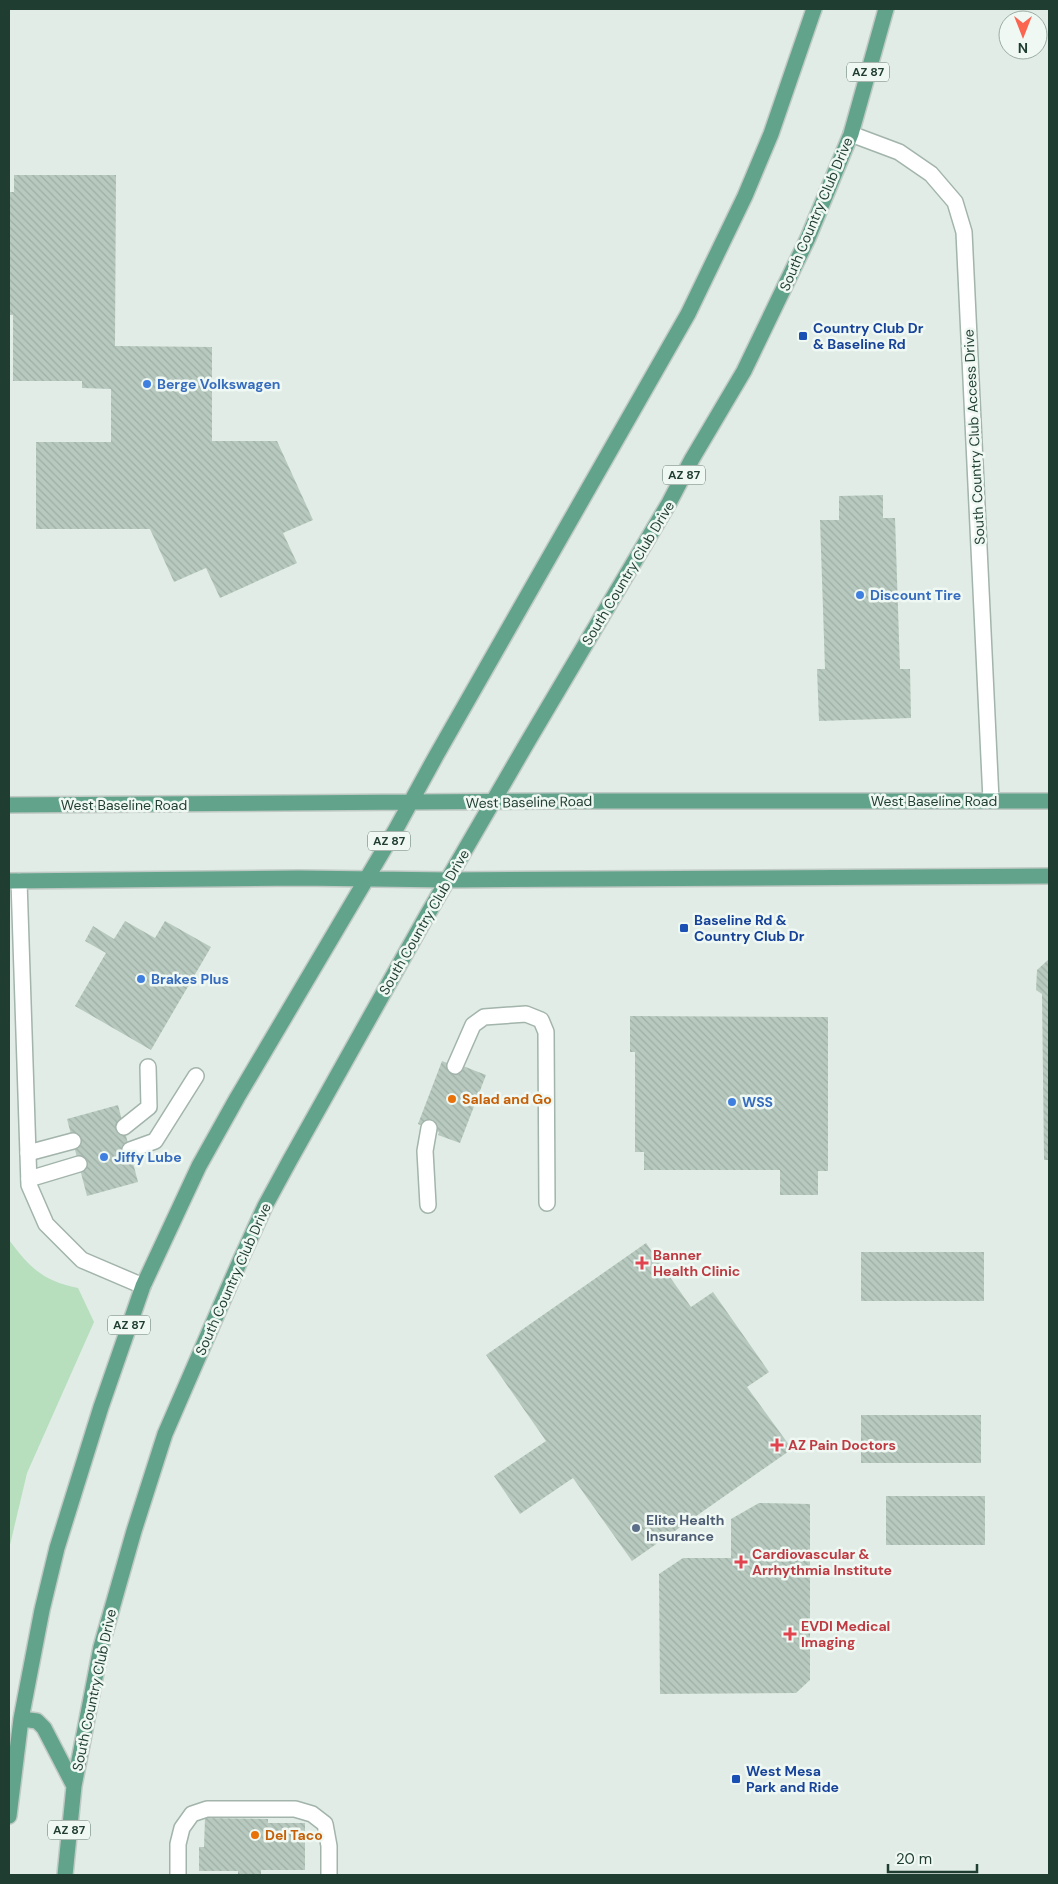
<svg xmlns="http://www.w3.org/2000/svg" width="1058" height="1884" font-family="'DM Sans',sans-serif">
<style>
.green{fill:#b7debd}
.building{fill:url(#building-back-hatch)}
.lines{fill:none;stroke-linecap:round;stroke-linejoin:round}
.service-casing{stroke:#a2b4ab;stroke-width:18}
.minor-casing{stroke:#a2b4ab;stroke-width:18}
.primary-casing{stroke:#c0c9c5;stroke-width:18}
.service{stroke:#fff;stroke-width:15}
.minor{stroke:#fff;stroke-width:15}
.primary{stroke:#61a48b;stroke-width:15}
.transit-dot{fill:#1a4fb4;stroke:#f0f8f3;stroke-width:2}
.shop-dot{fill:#3f7fe0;stroke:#f0f8f3;stroke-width:2}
.food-dot{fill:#e8710a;stroke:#f0f8f3;stroke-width:2}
.health-dot{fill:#e0444e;stroke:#f0f8f3;stroke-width:2}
.service-dot{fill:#5c6f8a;stroke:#f0f8f3;stroke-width:2}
.labels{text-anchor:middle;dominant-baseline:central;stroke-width:5;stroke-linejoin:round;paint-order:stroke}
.shield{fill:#f0f8f3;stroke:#5e756b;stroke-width:1}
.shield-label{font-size:12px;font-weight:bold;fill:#1f3d31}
.street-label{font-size:14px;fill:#1f3d31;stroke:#f0f8f3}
.transit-label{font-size:14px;font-weight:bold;fill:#164399;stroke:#f0f8f3;text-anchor:start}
.shop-label{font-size:14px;font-weight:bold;fill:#366cbe;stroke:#f0f8f3;text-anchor:start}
.food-label{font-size:14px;font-weight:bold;fill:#c56008;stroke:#f0f8f3;text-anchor:start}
.health-label{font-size:14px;font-weight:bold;fill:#be3a42;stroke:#f0f8f3;text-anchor:start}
.service-label{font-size:14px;font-weight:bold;fill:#4e5e75;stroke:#f0f8f3;text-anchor:start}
</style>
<defs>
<pattern id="building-back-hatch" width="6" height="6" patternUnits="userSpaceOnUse" patternTransform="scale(1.25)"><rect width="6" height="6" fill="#b8cac0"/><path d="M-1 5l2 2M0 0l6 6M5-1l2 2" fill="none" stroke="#9eaea5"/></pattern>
</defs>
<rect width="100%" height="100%" fill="#e0ece5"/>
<!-- green -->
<path class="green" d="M9,1240c21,28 34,41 69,48l16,34 -67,151 -18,76z"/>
<!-- building -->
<path class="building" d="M14,175h102l-1,171 97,1v94h65l36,79 -30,13 14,30 -77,35 -14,-30 -32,14 -24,-53h-114v-87h75v-53l-29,-1v-7h-69v-66h-4v-123h5z
M883,495v23h12l5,151h10l1,49 -92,3 -2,-52h8l-5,-149h19v-24z
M125,921l30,17 10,-17 46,26 -60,103 -76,-44 31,-53 -21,-12 8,-15 21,13z
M1049,959v201h-5l-2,-166 -6,-4 1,-20z
M630,1016l198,1v154h-10v24h-38v-25h-136v-18h-9v-100h-5z
M442,1061l20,8 1,-3 23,9 -26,68 -22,-8 1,-3 -21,-8z
M118,1105l20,77 -51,14 -20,-77z
M646,1243l45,64 22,-15 56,80 -22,15 45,62 -160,112 -59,-83 -53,36 -26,-38 52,-35 -60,-86z
M861,1252h123v49h-123z
M861,1415h120v48h-120z
M886,1496h99v49h-99z
M759,1503l51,1v176l-14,13 -136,1 -1,-120 24,-16h48v-39z
M205,1818l63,1v4h37v47h-44v5h-23v-4h-39v-24h5z"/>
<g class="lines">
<!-- service casing -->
<g class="service-casing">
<path id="service" d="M455,1066l18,-41 11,-8 42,-3 15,6 5,12 1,171
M124,1127l25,-20 -1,-40
M130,1150l25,-9 41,-65
M28,1153l45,-12
M29,1179l50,-15
M428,1205l-3,-54 4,-23
M178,1875v-31l4,-16 10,-14 15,-5h88l17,5 13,10 4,22v29"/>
</g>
<!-- minor casing -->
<g class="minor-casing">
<path id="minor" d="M851,134l48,18 32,22 24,28 9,30 27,568
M19,881l10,304 17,39 36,36 61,26"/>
</g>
<!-- primary casing -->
<g class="primary-casing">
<path id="primary" d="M9,805l545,-4h495
M9,881l290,-3 150,2 600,-4
M21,1719l16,2 7,7 30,58
M9,1816l12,-97 21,-109 15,-62 44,-141 42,-121 56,-120 38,-68 159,-269 40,-73 252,-442 57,-118 26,-62 43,-125
M65,1875l9,-89 27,-139 33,-116 31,-97 75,-173 25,-55 25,-46 136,-243 101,-174 142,-240 23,-44 52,-88 64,-133 43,-104 35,-125"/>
</g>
<!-- service -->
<use href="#service" class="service"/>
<!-- minor -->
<use href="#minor" class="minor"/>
<!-- primary -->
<use href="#primary" class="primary"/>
</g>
<!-- markers -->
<g class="transit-dot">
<rect x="798" y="331" width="10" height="10" rx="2.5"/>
<rect x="679" y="923" width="10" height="10" rx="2.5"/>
<rect x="731" y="1774" width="10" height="10" rx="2.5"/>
</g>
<g class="shop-dot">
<circle cx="147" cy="384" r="5"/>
<circle cx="860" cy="595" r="5"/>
<circle cx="141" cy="979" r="5"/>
<circle cx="732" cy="1102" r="5"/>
<circle cx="104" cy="1157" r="5"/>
</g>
<g class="food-dot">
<circle cx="452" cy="1099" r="5"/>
<circle cx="255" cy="1835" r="5"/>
</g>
<g class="health-dot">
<path d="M639.5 1255.5h5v5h5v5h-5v5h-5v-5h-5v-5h5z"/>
<path d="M774.5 1437.5h5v5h5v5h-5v5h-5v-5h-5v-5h5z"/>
<path d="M738.5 1554.5h5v5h5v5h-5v5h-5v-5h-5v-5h5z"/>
<path d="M787.5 1626.5h5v5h5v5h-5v5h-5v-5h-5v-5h5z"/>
</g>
<circle class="service-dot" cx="636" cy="1528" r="5"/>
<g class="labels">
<!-- shield labels -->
<g class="shield">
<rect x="847" y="62.5" width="42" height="19" rx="4"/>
<rect x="663" y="465.5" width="42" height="19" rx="4"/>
<rect x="368" y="831.5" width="42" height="19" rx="4"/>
<rect x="108" y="1315.5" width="42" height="19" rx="4"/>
<rect x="48" y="1820.5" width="42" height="19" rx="4"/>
</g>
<g class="shield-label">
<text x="868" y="72">AZ 87</text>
<text x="684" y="475">AZ 87</text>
<text x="389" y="841">AZ 87</text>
<text x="129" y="1325">AZ 87</text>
<text x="69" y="1830">AZ 87</text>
</g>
<!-- street labels -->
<g class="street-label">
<text transform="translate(816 214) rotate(-67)">South Country Club Drive</text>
<text transform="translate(974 437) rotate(-93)">South Country Club Access Drive</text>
<text transform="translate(628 573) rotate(-59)">South Country Club Drive</text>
<text x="934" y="801">West Baseline Road</text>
<text transform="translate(529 802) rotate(-1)">West Baseline Road</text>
<text x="124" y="805">West Baseline Road</text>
<text transform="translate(424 922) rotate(-60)">South Country Club Drive</text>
<text transform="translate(233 1279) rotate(-66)">South Country Club Drive</text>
<text transform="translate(94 1690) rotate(-78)">South Country Club Drive</text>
</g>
<!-- transit labels -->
<g class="transit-label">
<text x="813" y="328">Country Club Dr<tspan x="813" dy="16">&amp; Baseline Rd</tspan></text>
<text x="694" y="920">Baseline Rd &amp;<tspan x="694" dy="16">Country Club Dr</tspan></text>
<text x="746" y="1771">West Mesa<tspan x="746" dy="16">Park and Ride</tspan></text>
</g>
<!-- shop labels -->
<g class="shop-label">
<text x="157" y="384">Berge Volkswagen</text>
<text x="870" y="595">Discount Tire</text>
<text x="151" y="979">Brakes Plus</text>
<text x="742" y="1102">WSS</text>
<text x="114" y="1157">Jiffy Lube</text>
</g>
<!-- food labels -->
<g class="food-label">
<text x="462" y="1099">Salad and Go</text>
<text x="265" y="1835">Del Taco</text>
</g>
<!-- health labels -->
<g class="health-label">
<text x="653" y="1255">Banner<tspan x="653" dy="16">Health Clinic</tspan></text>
<text x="788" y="1445">AZ Pain Doctors</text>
<text x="752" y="1554">Cardiovascular &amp;<tspan x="752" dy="16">Arrhythmia Institute</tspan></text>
<text x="801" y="1626">EVDI Medical<tspan x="801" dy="16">Imaging</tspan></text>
</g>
<!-- service labels -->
<g class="service-label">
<text x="646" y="1520">Elite Health<tspan x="646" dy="16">Insurance</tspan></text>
</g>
</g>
<!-- border -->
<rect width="1058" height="1884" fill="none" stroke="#1f3d31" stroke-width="20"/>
<!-- north arrow -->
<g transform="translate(1023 35) rotate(180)"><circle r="24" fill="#f0f8f3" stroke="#9cada5"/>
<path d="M0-4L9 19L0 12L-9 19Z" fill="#fb644f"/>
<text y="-8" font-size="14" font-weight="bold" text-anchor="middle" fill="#1f3d31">N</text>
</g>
<!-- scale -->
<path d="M888 1864v8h89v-8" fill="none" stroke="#1f3d31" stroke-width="2.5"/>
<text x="896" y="1864" font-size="15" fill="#1f3d31" stroke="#f0f8f3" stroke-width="4" paint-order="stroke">20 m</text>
</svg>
